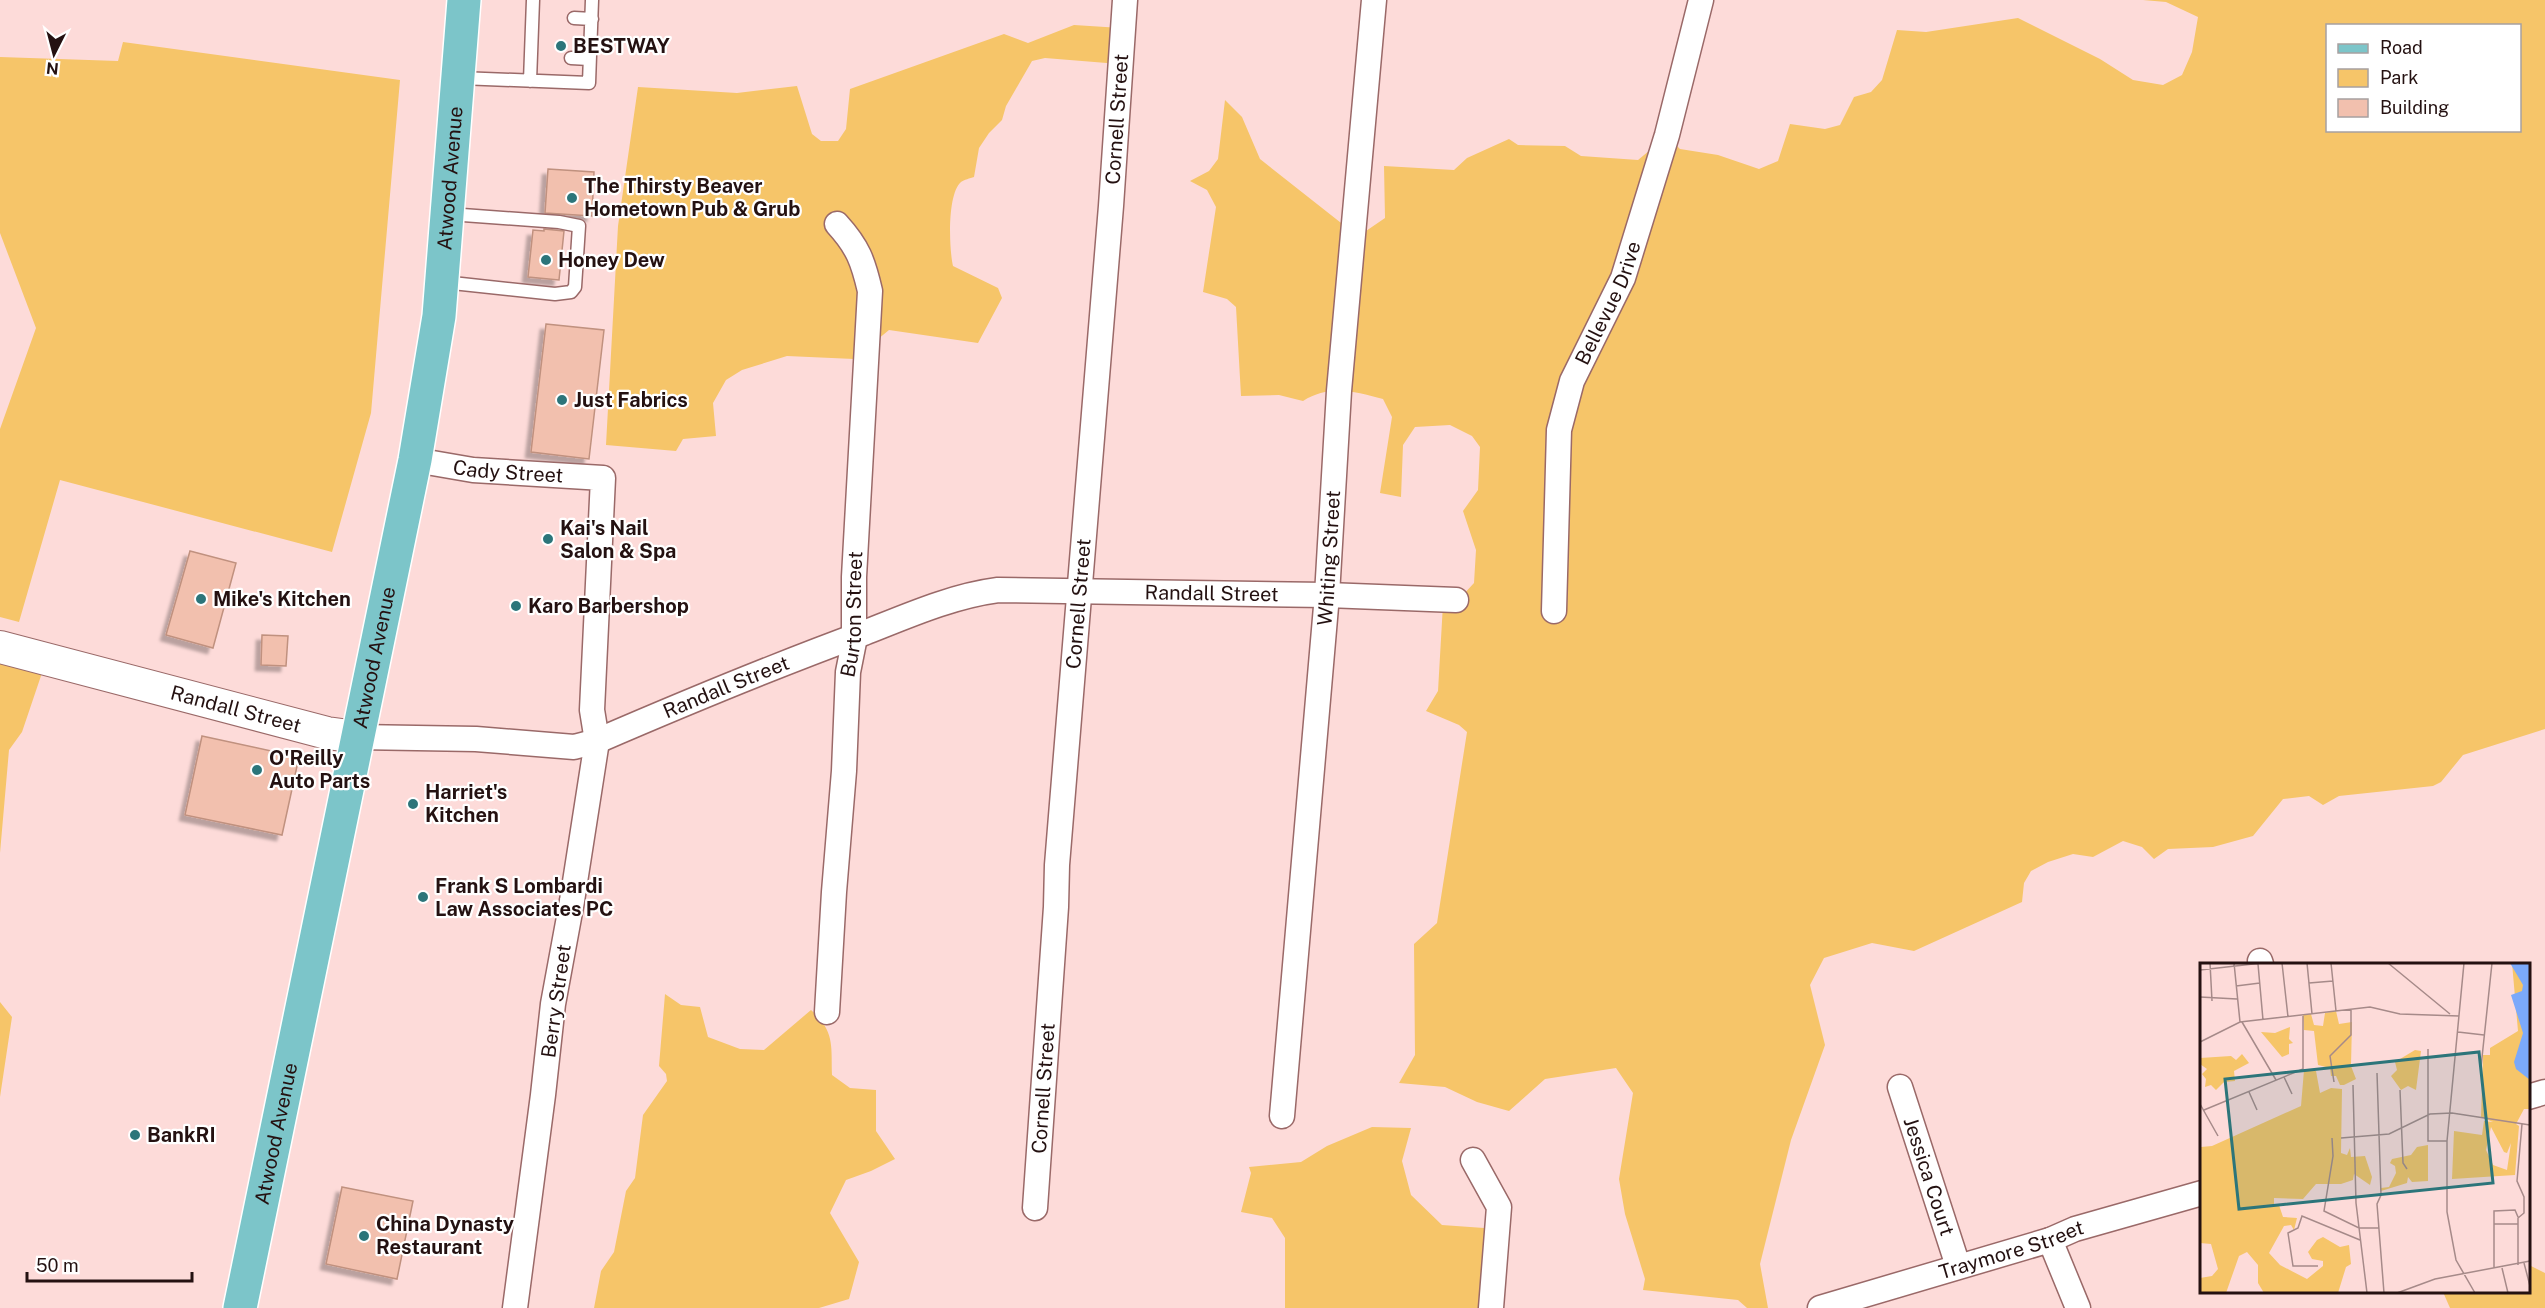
<svg xmlns="http://www.w3.org/2000/svg" width="2545" height="1308" font-family="'Public Sans',sans-serif">
<style>
.green{fill:#f6c569;fill-rule:evenodd}
.building{fill:#f2c0ae;stroke:#c0917f;stroke-width:1.5;filter:url(#shadow)}
.lines{fill:none;stroke-linecap:round;stroke-linejoin:round}
.service-casing{stroke:#9a6968;stroke-width:15}
.minor-casing{stroke:#9a6968;stroke-width:27}
.tertiary-casing{stroke:#9a6968;stroke-width:34}
.primary-casing{stroke:#fff;stroke-width:36}
.service{stroke:#fff;stroke-width:12}
.minor{stroke:#fff;stroke-width:24}
.tertiary{stroke:#fff;stroke-width:32}
.primary{stroke:#7cc5c9;stroke-width:33}
.poi-dot{fill:#2c757a;stroke:#fff;stroke-width:2}
.labels{text-anchor:middle;dominant-baseline:central;stroke-width:4.5;stroke-linejoin:round;paint-order:stroke}
.poi-label{font-size:20px;font-weight:bold;fill:#241111;stroke:#fff;text-anchor:start}
.street-label{font-size:20px;fill:#241111;stroke:#fff}
.inset-road{fill:none;stroke:#a68a89;stroke-width:1.5}
.view{fill:#2c757a;fill-opacity:0.15;stroke:#2c757a;stroke-width:3}
.inset-edge{fill:none;stroke:#241111;stroke-width:3}
</style>
<defs>
<filter id="shadow"><feDropShadow dx="-5.5" dy="5.5" stdDeviation="1.5" flood-color="#0004"/></filter>
</defs>
<rect width="100%" height="100%" fill="#fddbd9"/>
<!-- green -->
<path class="green" d="M2143,0h402v729l-82,26 -22,27 -8,4 -94,10 -16,9 -14,-9 -26,3 -30,37 -40,11 -45,2 -14,10 -12,-12 -19,-6 -30,16 -20,-3 -25,8 -17,9 -7,12 -2,19 -108,49 -42,-8 -48,15 -14,27 15,60 -34,95 -31,124 8,44h-21l-9,-8 -95,-10 2,-11 -20,-65 -6,-35 14,-86 -17,-25 -71,11 -36,32 -32,-9 -32,-15 -46,-4 16,-28 -1,-111 23,-21 30,-191 -8,-7 -33,-14 12,-20 5,-87 19,-8 12,-13 2,-33 -13,-39 15,-21 2,-43 -8,-11 -22,-11 -35,2 -12,18 -2,52 -21,-4 12,-76 -9,-18c-28,-7 -53,-15 -80,2l-24,-6 -38,1 -5,-89 -9,-8 -24,-7 13,-85 -9,-17 -17,-9 19,-10 9,-12 7,-59 17,17 18,42 90,71 16,1 19,-13 -1,-52 70,4 13,-12 42,-19 9,6 47,1 16,10 57,4 29,-24 13,13 38,6 41,14 19,-8 12,-37 35,5 15,-4 14,-28 17,-5 11,-12 15,-50 29,2 92,-14 82,41 33,21 30,5 19,-10 10,-23 6,-35 -32,-15zM2328,26h192v104h-192z
M1074,25l47,3 -2,36 -74,-6 -13,3 -26,45 -4,14 -13,13 -10,15 -5,29c-4,1 -10,3 -13,5 -14,12 -12,67 -8,84l45,22 4,10 -24,45 -89,-13 -35,29 -67,-3 -45,14 -16,10 -13,23 3,33 -33,3 -7,12 -70,-6 12,-219 20,-139 99,6 60,-7 15,48 9,7h17l8,-12 4,-40 154,-55 24,9z
M123,42l277,38 -29,333 -39,139 -272,-72 -41,142 -19,-5v-188l36,-101 -36,-95v-176l118,4z
M0,647l45,17 -23,68 -13,18 -9,103z
M665,994l16,11 19,2 8,30 32,12 24,1 47,-40c24,21 20,36 21,65l18,13 26,2v41l19,28 -24,12 -25,9 -16,33 29,49 -10,37 -30,9h-225l7,-37 13,-19 12,-61 9,-13 8,-63 24,-34 -1,-7 -7,-8z
M0,1002l12,15 -12,80z
M1372,1127l39,1 -9,33 9,34 31,30 56,4 2,79h-215v-70l-13,-20 -31,-6 10,-39 -2,-6 52,-5 26,-16z
M2529,1265l16,8v35h-95l-7,-16h85z"/>
<!-- building -->
<path class="building" d="M548,169l46,3 -2,44 -47,-3z
M544,229l20,2 -5,49 -31,-3 5,-47 11,1z
M546,324l58,6 -15,129 -58,-7z
M190,551l46,12 -23,85 -47,-13z
M262,635l26,1 -2,30 -25,-1z
M202,736l97,21 -17,78 -97,-20z
M342,1187l71,14 -16,78 -71,-15z"/>
<g class="lines">
<!-- service casing -->
<g class="service-casing">
<path id="service" d="M574,18l18,1
M571,58l18,1
M460,78l129,5 3,-83
M530,81l3,-81
M443,282l112,12 16,-2 4,-5 4,-61 -20,-4 -110,-8"/>
</g>
<!-- minor casing -->
<g class="minor-casing">
<g id="minor">
<path id="s1" d="M415,460l58,10 130,8 -11,232 5,31 -25,160 -19,103 -10,91 -28,213"/>
<path id="s2" d="M1554,611l5,-181 13,-49 51,-103 44,-143 34,-135"/>
<path id="s3" d="M357,737l119,2 98,8 23,-6c88,-38 177,-75 267,-108 43,-17 88,-37 134,-43l329,5 129,5"/>
<path d="M2260,961l1,3"/>
<path id="s4" d="M827,1012l7,-120 10,-121 4,-99 6,-30v-65l16,-286c-7,-30 -12,-44 -33,-67"/>
<path id="s5" d="M1900,1087l58,179"/>
<path d="M2528,1097l17,-5"/>
<path id="s6" d="M1282,1116l45,-521 12,-204 35,-391"/>
<path d="M1473,1160l26,47 -8,101"/>
<path id="s7" d="M1035,1208l21,-301 1,-42 54,-659 14,-206"/>
<path d="M2050,1240l28,68"/>
<path id="s8" d="M1820,1308l230,-68 25,-11 127,-36"/>
</g>
</g>
<!-- tertiary casing -->
<g class="tertiary-casing">
<g id="tertiary">
<path id="s9" d="M0,647l327,86 30,4"/>
</g>
</g>
<!-- primary casing -->
<g class="primary-casing">
<g id="primary">
<path id="s10" d="M240,1308l175,-848 24,-144 25,-316"/>
</g>
</g>
<!-- service -->
<use href="#service" class="service"/>
<!-- minor -->
<use href="#minor" class="minor"/>
<!-- tertiary -->
<use href="#tertiary" class="tertiary"/>
<!-- primary -->
<use href="#primary" class="primary"/>
</g>
<!-- markers -->
<g class="poi-dot">
<circle cx="561" cy="46" r="6"/>
<circle cx="572" cy="198" r="6"/>
<circle cx="546" cy="260" r="6"/>
<circle cx="562" cy="400" r="6"/>
<circle cx="548" cy="539" r="6"/>
<circle cx="201" cy="599" r="6"/>
<circle cx="516" cy="606" r="6"/>
<circle cx="257" cy="770" r="6"/>
<circle cx="413" cy="804" r="6"/>
<circle cx="423" cy="897" r="6"/>
<circle cx="135" cy="1135" r="6"/>
<circle cx="364" cy="1236" r="6"/>
</g>
<g class="labels">
<!-- poi labels -->
<g class="poi-label">
<text x="573" y="46">BESTWAY</text>
<text x="584" y="186">The Thirsty Beaver<tspan x="584" dy="23">Hometown Pub &amp; Grub</tspan></text>
<text x="558" y="260">Honey Dew</text>
<text x="574" y="400">Just Fabrics</text>
<text x="560" y="528">Kai's Nail<tspan x="560" dy="23">Salon &amp; Spa</tspan></text>
<text x="213" y="599">Mike's Kitchen</text>
<text x="528" y="606">Karo Barbershop</text>
<text x="269" y="758">O'Reilly<tspan x="269" dy="23">Auto Parts</tspan></text>
<text x="425" y="792">Harriet's<tspan x="425" dy="23">Kitchen</tspan></text>
<text x="435" y="886">Frank S Lombardi<tspan x="435" dy="23">Law Associates PC</tspan></text>
<text x="147" y="1135">BankRI</text>
<text x="376" y="1224">China Dynasty<tspan x="376" dy="23">Restaurant</tspan></text>
</g>
<!-- street labels -->
<g class="street-label">
<text stroke="none"><textPath href="#s7" startOffset="1092">Cornell Street</textPath></text>
<text stroke="none"><textPath href="#s10" startOffset="1150">Atwood Avenue</textPath></text>
<text stroke="none"><textPath href="#s2" startOffset="318">Bellevue Drive</textPath></text>
<text stroke="none"><textPath href="#s1" startOffset="94">Cady Street</textPath></text>
<text stroke="none"><textPath href="#s6" startOffset="560">Whiting Street</textPath></text>
<text stroke="none"><textPath href="#s3" startOffset="884">Randall Street</textPath></text>
<text stroke="none"><textPath href="#s7" startOffset="606">Cornell Street</textPath></text>
<text stroke="none"><textPath href="#s4" startOffset="399">Burton Street</textPath></text>
<text stroke="none"><textPath href="#s10" startOffset="664">Atwood Avenue</textPath></text>
<text stroke="none"><textPath href="#s3" startOffset="381">Randall Street</textPath></text>
<text stroke="none"><textPath href="#s9" startOffset="244">Randall Street</textPath></text>
<text transform="translate(556 1001) rotate(-82)">Berry Street</text>
<text stroke="none"><textPath href="#s7" startOffset="120">Cornell Street</textPath></text>
<text stroke="none"><textPath href="#s10" startOffset="178">Atwood Avenue</textPath></text>
<text stroke="none"><textPath href="#s5" startOffset="94">Jessica Court</textPath></text>
<text stroke="none"><textPath href="#s8" startOffset="200">Traymore Street</textPath></text>
</g>
</g>
<!-- overview -->
<g transform="translate(2200 963)">
<rect width="330" height="330" fill="#fddbd9"/>
<path d="M312,0h18v146h-6l-8,15 3,2 -4,49 -63,4 2,-48 28,4 2,-14 9,1 -12,-5 2,-62h7v-7l28,-17zM291,164l13,25 3,1 4,-10 -4,27 -14,-5 -7,-15zM136,48l3,13 13,-2 -1,44 5,13 -12,6h-4l-4,-9h-5l-1,-8 -12,-3 -4,-34 -10,-1 -1,-15 8,-1 3,11 9,1 2,-13zM90,64l-1,12 4,4 -4,1v10l-7,3 -21,-25 14,1zM215,87l6,1 -5,39 -8,-4 -7,4 -10,-14 6,-6 -2,-8zM42,91l7,9 -15,8 1,10 -11,1 -8,8 -5,-5 -6,2 1,-8 -4,-5 5,-5 -7,-5v-6l31,-2 5,4zM104,107l12,1 4,22 11,-5 11,1 -1,64 6,2 3,-7 1,9 14,-1 7,21 -2,8 -16,-11 -1,6 -12,4h-25l-13,15 -29,-1v6l5,1 4,12 14,1 -3,12 -3,-5 -7,1 -15,27 11,12 27,14 16,-13v-5l-11,-2 -4,-7 9,-12 6,-3 17,10 9,-2 2,19 -5,3 -8,26h-74l-6,-10v-18l-11,-13 -8,4 -13,37h-26v-15l12,-2 6,-7 -7,-25 -11,-1 1,-96 11,-1 89,-40zM228,182v36l-16,1 -4,-5 -1,6 -26,8v-3l8,-1 7,-14 -1,-7 -5,-3 2,-4 19,-4 6,-8z" fill="#f6c569" fill-rule="evenodd"/>
<path d="M310,0h20v117l-14,-11 -2,-7 9,-29 -12,-38 11,-4 1,-6z" fill="#7ba9fa"/>
<path class="inset-road" d="M10,0l2,38M34,0l6,59M82,0l6,54M107,0l5,51M131,0l5,48M188,0l62,51M264,0l-17,178v71l9,48 19,33M58,1l5,56M0,7l62,-7M109,20l24,-2M36,23l24,-3M0,34l37,2M42,59l34,58M258,69l26,3M0,79l40,-20 130,-15 30,7 59,2M228,86v92h19M281,104l11,-104M177,110l4,122 -4,9 7,89M84,114l8,17M134,119l-4,-26 21,-21v-26M153,122l3,118 11,90M200,127l3,73 4,6M49,129l8,18M0,141l18,32M4,147l99,-41v-53M132,175l1,18 -9,55 35,17h20M141,175l48,-4 41,-20 22,-1 78,12M294,261h24M324,300l6,23M318,302v-47l6,-5v-16l-7,-16 5,-57M118,303h-25l-5,-33 10,-5 4,-12 58,24M294,305v-57l21,-1 3,7M302,305l6,25M197,330l38,-14 95,-18"/>
<path class="view" d="M279,89l14,131 -254,26 -14,-130z"/>
<rect width="330" height="330" class="inset-edge"/>
</g>
<!-- legend -->
<rect x="2326" y="24" width="195" height="108" fill="#ffffff" stroke="#a7a0a0" stroke-width="1.5"/>
<rect x="2338" y="44" width="30" height="9" fill="#7cc5c9" stroke="#a7a0a0" stroke-width="1.5"/>
<text x="2380" y="54" font-size="18" fill="#241111">Road</text>
<rect x="2338" y="69" width="30" height="18" fill="#f6c569" stroke="#a7a0a0" stroke-width="1.5"/>
<text x="2380" y="84" font-size="18" fill="#241111">Park</text>
<rect x="2338" y="99" width="30" height="18" fill="#f2c0ae" stroke="#a7a0a0" stroke-width="1.5"/>
<text x="2380" y="114" font-size="18" fill="#241111">Building</text>
<!-- north arrow -->
<g transform="translate(54 54) rotate(186)" stroke="#ffffff" stroke-width="4.5" paint-order="stroke">
<path d="M0-4.5L10 22L0 15L-10 22Z" fill="#241111"/>
<text y="-9" font-size="16" font-weight="bold" text-anchor="middle" fill="#241111">N</text>
</g>
<!-- scale -->
<path d="M27 1272v9h165v-9" fill="none" stroke="#241111" stroke-width="3"/>
<text x="36" y="1272" font-size="18" fill="#241111" stroke="#ffffff" stroke-width="4.5" paint-order="stroke">50 m</text>
</svg>
